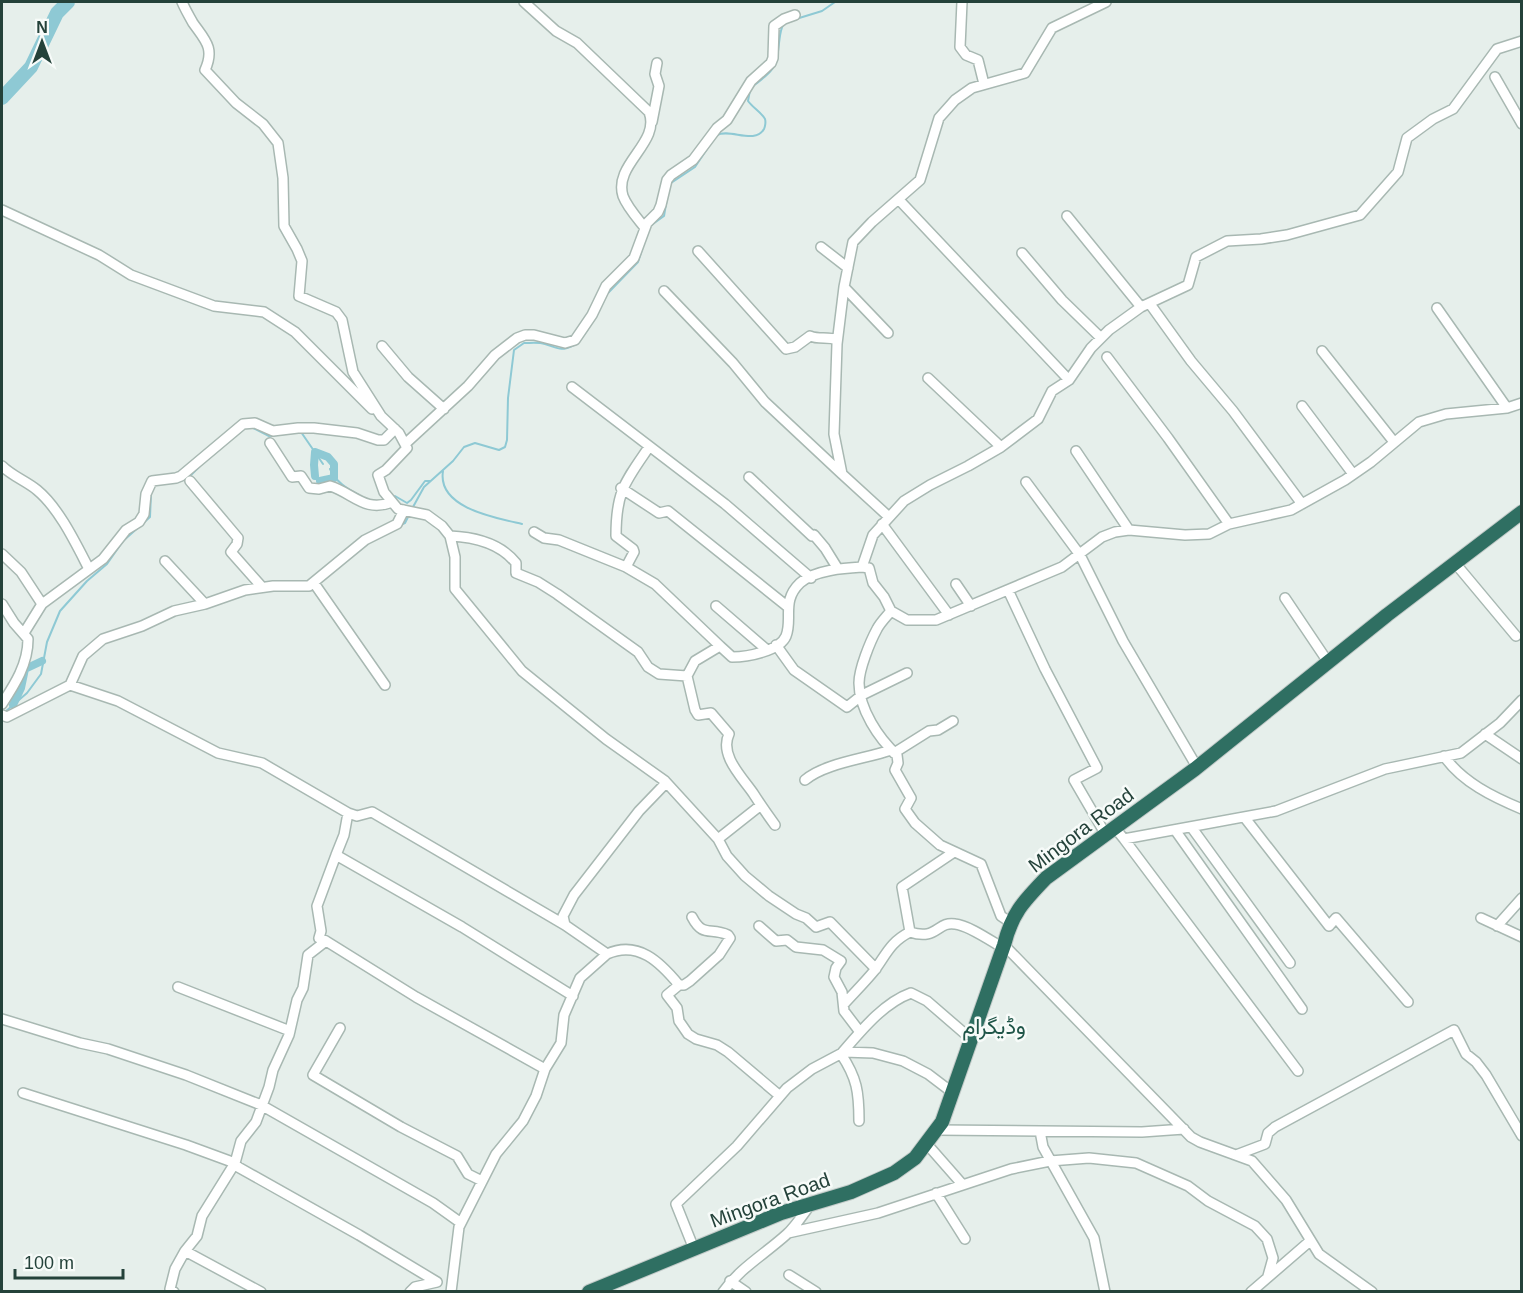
<svg xmlns="http://www.w3.org/2000/svg" width="1523" height="1293" font-family="Helvetica,Vazirmatn,sans-serif">
<style>
.lines{fill:none;stroke-linecap:round;stroke-linejoin:round}
.stream{stroke:#8ec9d4;stroke-width:2}
.canal{stroke:#8ec9d4;stroke-width:8}
.river{stroke:#8ec9d4;stroke-width:14}
.minor-casing{stroke:#a8b8b2;stroke-width:12}
.highway-casing{stroke:#c2cac8;stroke-width:16}
.minor{stroke:#fff;stroke-width:9}
.highway{stroke:#2f6f62;stroke-width:14}
.labels{text-anchor:middle;dominant-baseline:central;stroke-width:5;stroke-linejoin:round;paint-order:stroke}
.street-label{font-size:20px;fill:#24423a;stroke:#f7fbf9}
.quarter-label{font-size:22px;fill:#1f5548;stroke:#f7fbf9}
</style>
<rect width="100%" height="100%" fill="#e6efeb"/>
<g class="lines">
<!-- stream -->
<path class="stream" d="M796,19l26,-8 13,-9
M753,86c19,-14 24,-18 26,-43 1,-6 1,-12 4,-18
M717,135c13,-7 38,10 47,-6 1,-2 2,-7 1,-10 -3,-6 -13,-12 -17,-18l2,-11
M671,183l24,-16 12,-18
M650,226l14,-10 3,-18
M608,293l30,-31 7,-22
M581,339l7,-10
M251,427l18,9 32,-4 22,32
M330,469c6,13 17,20 29,26
M443,471c-6,37 53,47 79,53
M175,483l13,-5 12,-12
M395,496l12,7 4,-3 14,-19h5
M413,507l11,-20 29,-26 11,-14 11,-4 24,7 6,-3 2,-7 1,-42 6,-48 10,-7c7,0 15,-1 21,1 13,4 15,8 29,1
M400,525l5,-2 4,-8
M5,712l22,-19 14,-19 6,-32 13,-31 27,-30 20,-17 16,-23 27,-24 1,-24"/>
<!-- canal -->
<path class="canal" d="M315,476l-1,-11 1,-13 13,5 6,7v14l-14,3
M13,705l8,-17 4,-19 17,-8"/>
<!-- river -->
<path class="river" d="M2,98l29,-31 26,-54 11,-11"/>
<!-- minor casing -->
<g class="minor-casing">
<path id="minor" d="M182,2c3,7 7,14 11,21 12,17 22,25 12,47l31,33 27,21 15,19 5,35 1,48 13,23 5,12 -3,35 37,16 6,8 11,52 28,44 18,17 8,15 -21,22 -8,5 6,17 14,17 29,6 15,11 8,10 5,21v32l67,82 84,68 59,42 53,58 9,17 18,20 24,20 27,18 10,4 10,9 14,-5 46,47
M524,2l32,29 21,12 72,69c12,31 -36,52 -26,84 4,11 15,23 22,32
M962,2l-2,45 6,8 12,5 6,24
M1522,41l-25,8 -44,60 -20,10 -26,19 -9,34 -38,43 -73,20 -26,4 -34,2 -31,16 -8,28 -47,22 -32,23 -18,18 -22,32 -17,11 -14,28 -37,28 -33,19 -38,19 -26,16 -31,34 -11,32 7,1 4,15 11,14 7,14 16,9h29l126,-53 40,-30 13,-5 14,-2 56,5 24,-1 20,-10 62,-14 54,-30 26,-18 48,-40 27,-8 61,-6 15,-5
M1495,77l27,47
M652,122l7,-36 -4,-12 2,-11
M902,203l167,177
M2,210l97,45 32,20 83,31 50,6 31,20 77,77
M1067,216l74,91
M821,247l27,21
M698,251l88,98 9,-2 15,-11c9,4 18,0 27,4
M1022,253l40,47 39,38
M844,287l44,46
M664,291l69,72 32,39 77,72
M1150,304l41,57 42,50 69,93
M1437,308l70,100
M382,346l26,31 36,32
M1322,351l72,91
M1107,357l61,81 61,86
M928,378l73,69
M572,387l153,117 86,74
M1302,406l51,68
M270,443l22,34 9,-1 8,12 10,1 11,-3c23,7 35,27 62,16
M405,444l63,-58 27,-31 22,-17 8,-3h9l31,8 10,-3 17,-25 14,-29 28,-28 13,-35 11,-11 3,-7 6,-25 4,-5 22,-15 24,-32 10,-8 24,-39 20,-18 2,-5 1,-32 10,-7 11,-4
M1076,451l53,79
M2,466c10,10 24,15 35,24 22,18 39,54 52,79
M749,477l63,59 2,-1 11,13 13,21
M190,481l48,57 -1,6 -6,8 31,35
M1026,482l54,73 43,86 74,126
M621,488l38,25 9,-2 120,96
M889,517l-47,-43 -8,-40 3,-90 7,-57 9,-45 19,-20 48,-42 19,-62 16,-18 17,-12 53,-15 27,-45 54,-26
M882,524l67,91
M534,532l10,6 15,2 67,27 29,17 65,62
M450,536c24,1 50,7 66,27v10l22,9 19,12 81,58 10,15 11,7 28,2 8,-15 25,-15 12,11c15,0 48,-6 54,-21 7,-17 -5,-35 14,-53 14,-13 45,-15 62,-16
M2,554l19,18 21,32
M165,561l40,43
M1455,563l61,73
M626,567l8,-15 -1,-3 -17,-13c0,-45 9,-54 33,-89
M314,583l71,102
M956,584l15,22
M1008,590l37,79 52,99 -23,12 32,55
M1285,598l43,64
M2,604l12,19 14,16c0,25 -13,45 -26,65
M716,606l51,44
M891,611c-5,6 -11,12 -14,18 -7,13 -18,40 -18,54 0,26 20,56 38,72l1,8 -3,7 16,28 -6,11 10,14 25,22 41,19 20,52 9,6
M24,633l18,-29 61,-45 23,-29 13,-8 5,-8 2,-20 6,-13 24,-3 5,-2 62,-52 12,-1 18,8 25,-3h16l43,5 21,7h6l11,-11
M776,645l18,25 53,37 15,-12 45,-22
M687,676l8,34 3,5 13,-2 18,21c-10,21 13,43 24,59 7,11 14,21 22,32
M70,685l13,-29 20,-17 39,-13 32,-15 31,-7 40,-14 28,-4h36l56,-46 32,-16 7,-14
M2,715l5,2 63,-32 48,16 100,52 44,10 86,50 -4,22 -8,20 126,72 111,69
M1485,734l37,25
M894,753l35,-22 9,-1 15,-9
M1444,756c18,26 49,41 78,53
M805,780c20,-17 60,-21 86,-30
M348,813l9,3 15,-4 193,113
M1245,818l84,108 7,-8 72,84
M1115,828l9,11 152,-28 109,-42 76,-16 39,-30 22,-23
M1192,828l98,135
M1175,830l127,179
M718,839l43,-34
M1124,839l174,232
M1481,918l41,19
M759,926l17,15 11,-1 9,7 27,3 18,11 -5,7 -2,9 8,15 2,19 16,21
M1497,926l25,-28
M910,932l-8,-45 52,-35
M326,941l-7,-3 2,-7 -4,-25 19,-51
M1004,945l187,192 9,5 52,19 34,39 33,54 53,38
M607,954c31,-14 53,8 72,31l-12,10 10,13 2,13 9,13 8,5 21,6 11,7 52,44
M679,985h5l6,-4 29,-26 11,-17 -2,-3c-18,-8 -25,3 -36,-18
M178,987l112,44
M844,1004c10,-11 21,-22 30,-33 12,-16 16,-29 36,-39 27,9 27,-11 45,-8 13,1 36,17 48,24
M2,1019l78,24 28,6 78,26 75,30 172,98 28,20
M340,1028l-27,47 88,52 56,29 11,18 14,7
M23,1093l163,52 49,18 3,4 121,68 78,47
M859,1121c0,-29 -2,-43 -18,-67 19,-22 42,-51 70,-61l16,8 44,38
M937,1130l205,2 42,-3
M1040,1131l3,16 51,91 11,54
M926,1143l36,41
M1236,1155l29,-11 3,-11 7,-6 179,-97 12,24 10,8 10,13 36,61
M936,1193l29,46
M788,1233l90,-20 133,-44 39,-8 39,-3 47,5 52,23 20,15 47,25 12,13 6,19 -5,18
M694,1249l-18,-45 61,-58 50,-58 25,-19 32,-17 29,1 30,8 25,13 25,19
M185,1251l12,-15 5,-20 33,-53 6,-22 15,-19 13,-35 4,-17 16,-35 8,-35 6,-12 5,-33 18,-14 90,56 129,72
M789,1275l27,17
M730,1281l16,11
M174,1292l-4,-3 5,-20 10,-18 76,41
M410,1292l5,-5 22,-5
M451,1292l8,-65 37,-73 27,-33 13,-25 9,-27 16,-26 3,-28 16,-37 27,-24 -42,-29 -2,-9 11,-21 65,-84 26,-27v-3
M723,1292c17,-24 42,-38 64,-58 9,-8 16,-20 24,-30
M1251,1292l59,-51"/>
</g>
<!-- highway casing -->
<g class="highway-casing">
<path id="highway" d="M589,1292l192,-79 70,-21 43,-19 21,-15 27,-36 62,-177c8,-32 19,-43 42,-67l149,-109 192,-154 135,-103"/>
</g>
<!-- minor -->
<use href="#minor" class="minor"/>
<!-- highway -->
<use href="#highway" class="highway"/>
</g>
<g class="labels">
<!-- street labels -->
<g class="street-label">
<text transform="translate(1081 830) rotate(-37)">Mingora Road</text>
<text transform="translate(770 1200) rotate(-20)">Mingora Road</text>
</g>
<!-- quarter labels -->
<g class="quarter-label">
<text x="994" y="1026">وڈیگرام</text>
</g>
</g>
<!-- border -->
<rect width="1523" height="1293" fill="none" stroke="#24423a" stroke-width="6"/>
<!-- north arrow -->
<g transform="translate(42 42)" stroke="#f7fbf9" stroke-width="4.5" paint-order="stroke">
<path d="M0-4.5L10 22L0 15L-10 22Z" fill="#24423a"/>
<text y="-9" font-size="16" font-weight="bold" text-anchor="middle" fill="#24423a">N</text>
</g>
<!-- scale -->
<path d="M15 1269v9h108v-9" fill="none" stroke="#24423a" stroke-width="3"/>
<text x="24" y="1269" font-size="18" fill="#24423a" stroke="#f7fbf9" stroke-width="4.5" paint-order="stroke">100 m</text>
</svg>
